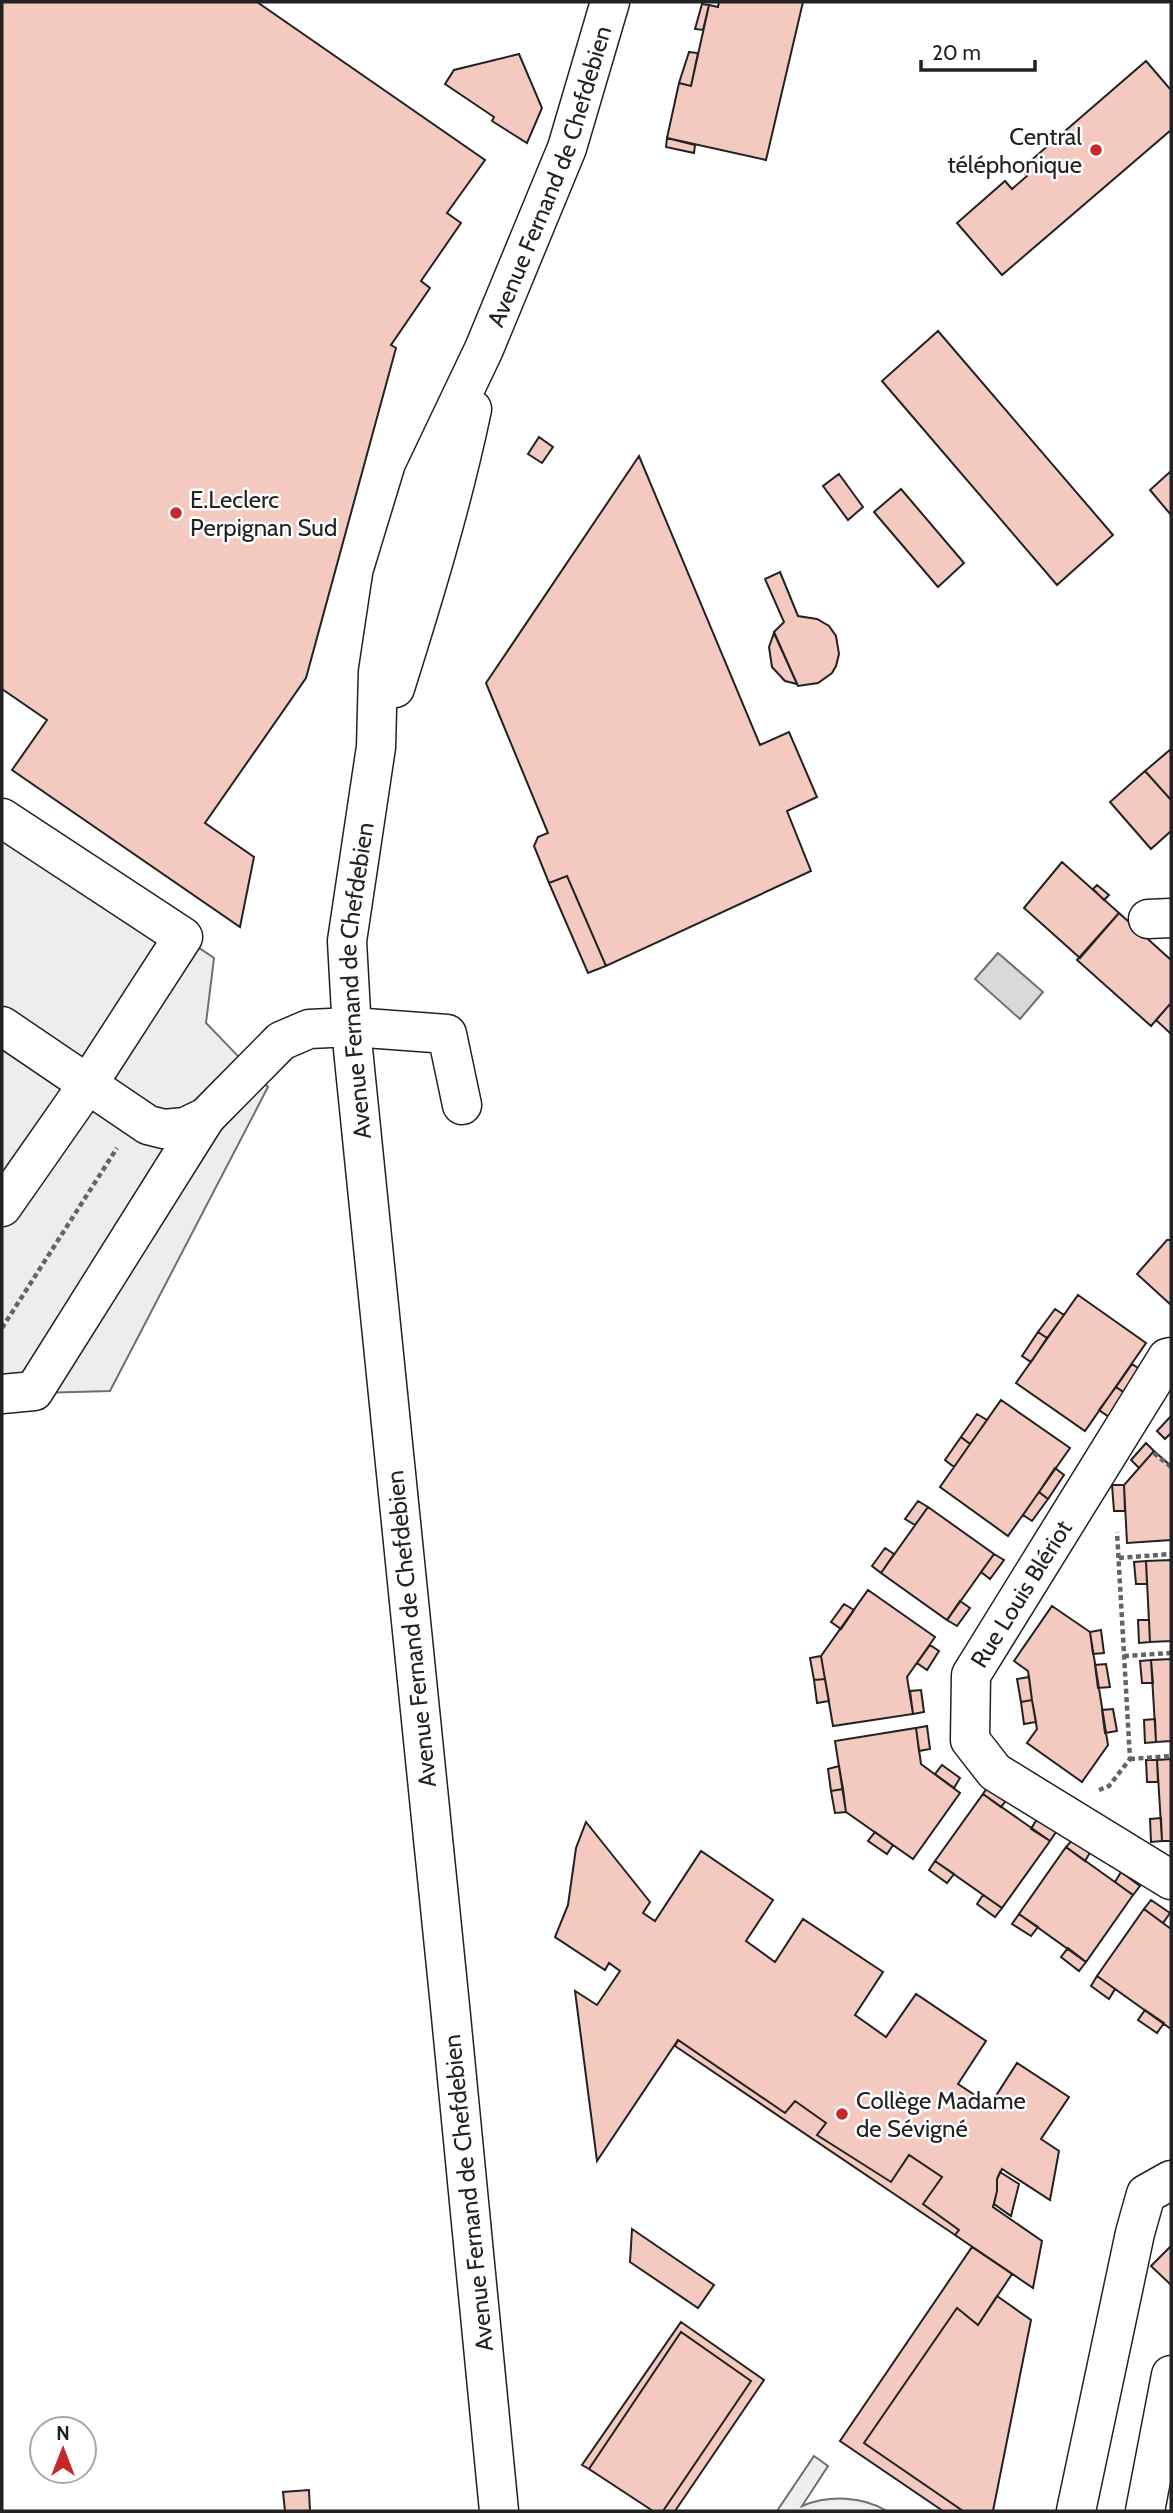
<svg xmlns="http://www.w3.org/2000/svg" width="1173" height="2513" font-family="Cabin,sans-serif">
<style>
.green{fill:#eee;stroke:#6f6f6f;stroke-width:2}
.parking{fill:#ededed;stroke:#6f6f6f;stroke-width:2}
.water{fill:#d9d9d9;stroke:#6f6f6f;stroke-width:2}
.building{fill:#f3c9c0;stroke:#222;stroke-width:2}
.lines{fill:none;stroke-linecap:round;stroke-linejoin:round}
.minor-casing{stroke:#222;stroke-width:41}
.path{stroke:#646464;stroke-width:4.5;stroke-dasharray:5 3.5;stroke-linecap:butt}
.minor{stroke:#fff;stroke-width:38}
.poi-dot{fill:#c62828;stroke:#fff;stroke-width:2.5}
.labels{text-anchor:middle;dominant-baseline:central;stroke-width:5;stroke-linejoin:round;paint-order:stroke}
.poi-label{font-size:24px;fill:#222;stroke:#fff;text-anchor:start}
.street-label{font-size:24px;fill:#222;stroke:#fff}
</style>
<rect width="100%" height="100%" fill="#fff"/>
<!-- green -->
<path class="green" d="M814,2456l14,10 -26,40c27,-11 60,-10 85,5h-110z"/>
<!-- parking -->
<path class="parking" d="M2,816l212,142 -8,65 62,64 -158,304 -108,3z"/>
<!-- water -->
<path class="water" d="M998,953l45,39 -23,27 -45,-40z"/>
<!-- building -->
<path class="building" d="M2,2h255l228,158 -38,53 14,10 -40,58 9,7 -39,57 5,3 -90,330 -101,145 49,34 -14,70 -228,-157 35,-50 -45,-31z
M719,2h84l-37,158 -99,-22 12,-55 12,3 18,-81 9,2z
M702,4l7,1 -6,25 -8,-1z
M689,52l9,1 -7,33 -12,-3z
M519,54l23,54 -15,35 -35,-22 2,-4 -49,-33 9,-14z
M1146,61l25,29v40l-169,145 -45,-52 48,-42 7,8 15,-13 -6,-7z
M667,138l28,7 -1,8 -28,-6z
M938,331l175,204 -56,50 -175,-204z
M539,437l14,10 -11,16 -14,-9z
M639,456l121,289 29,-13 28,65 -30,14 24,60 -205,95 -39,-90 -18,7 -15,-37 4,-9 10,-4 -62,-150z
M1171,471v44l-21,-25z
M839,474l24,33 -15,13 -25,-34z
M901,489l63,74 -26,24 -64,-75z
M780,572l18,44 19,3 12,7 7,10 3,18 -3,12 -4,7 -14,10 -20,3 -24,-54 10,-10 -19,-43z
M774,633l23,51 -12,-3 -13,-14 -3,-20z
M1171,749v51l-26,-29z
M1145,771l26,29v31l-20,18 -41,-47z
M1062,862l57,51 -39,45 -56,-50z
M567,876l39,90 -18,7 -39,-90z
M1097,885l12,10 -5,5 -11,-11z
M1119,913l52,47v43l-20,23 -74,-66z
M1171,1003v31l-15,-14z
M1167,1240h4v65l-34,-31z
M1078,1295l68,48 -61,88 -69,-48z
M1055,1309l9,6 -17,23 -9,-6z
M1038,1332l9,6 -16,24 -9,-6z
M1132,1364l9,6 -16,23 -9,-6z
M1116,1387l9,6 -16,24 -10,-7z
M1001,1400l69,48 -62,88 -68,-49z
M977,1414l10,6 -17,24 -9,-7z
M1171,1416v17l-6,6 -8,-8z
M961,1437l9,7 -16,23 -9,-7z
M1146,1443l8,8 -15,17 -8,-8z
M1154,1451l17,15v74l-44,3 -3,-58z
M1055,1468l9,7 -16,24 -9,-7z
M1112,1485h12l1,26h-11z
M1039,1492l9,7 -16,22 -9,-6z
M918,1501l10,6 -13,18 -10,-6z
M928,1507l66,47 -47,66 -66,-47z
M885,1548l9,6 -13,19 -9,-7z
M994,1554l10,6 -14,19 -9,-7z
M1171,1560v81l-21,1 -4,-81z
M1146,1561l1,23h-11l-2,-22z
M868,1590l67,47 -28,40 6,37 -80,12 -12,-70z
M960,1601l10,7 -13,18 -10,-6z
M844,1604l10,6 -13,19 -10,-7z
M1052,1606l38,26 18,113 -26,37 -55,-39 10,-14 -5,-29 -4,-29 -14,-10z
M1138,1620h11l1,22 -11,1z
M1101,1630l3,23 -11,1 -3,-22z
M930,1645l9,6 -12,19 -10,-7z
M821,1656l4,23 -11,1 -4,-22z
M1171,1659v82l-15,1 -5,-82z
M1151,1660l2,23h-11l-2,-22z
M1106,1664l4,23 -12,1 -3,-23z
M1029,1677l3,23 -11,2 -4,-23z
M825,1679l4,22 -12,2 -3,-23z
M921,1690l3,22 -11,2 -3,-23z
M1032,1700l4,22 -12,2 -3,-22z
M1113,1709l4,22 -12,2 -3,-23z
M1155,1719l1,23 -11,1 -1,-23z
M927,1726l3,23 -11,2 -3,-23z
M916,1728l5,36 39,29 -47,66 -67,-47 -11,-71z
M1171,1759v82h-9l-5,-81z
M1146,1760h11l1,22h-11z
M942,1765l18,13 -6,10 -19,-14z
M839,1766l4,23 -12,2 -3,-22z
M989,1785l19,13 -7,9 -18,-13z
M843,1789l3,23 -11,1 -4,-22z
M983,1794l67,47 -48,67 -67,-47z
M1161,1818l1,23 -11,1 -1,-23z
M1037,1819l19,13 -6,9 -19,-12z
M586,1822l64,80 -7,11 12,8 46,-70 72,49 -27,41 29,21 28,-43 80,53 -28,43 31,22 30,-43 70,47 -28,43 32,21 27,-42 52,34 -28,42 18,12 -9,49 -48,-31 -5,10v12l-4,16 49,34 -9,47 -78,-53 4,-5 -36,-26 19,-27 -33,-22 -18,27 -74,-47 9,-12 -31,-22 -10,12 -107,-73 -81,121 -22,-170 22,14 23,-34 -11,-8 -4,7 -50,-33 13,-32 8,-57z
M875,1832l18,13 -6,9 -19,-13z
M1073,1839l18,12 -6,10 -19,-14z
M1066,1847l67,48 -47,67 -67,-48z
M935,1861l19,13 -7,9 -18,-13z
M1121,1872l19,14 -7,9 -18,-13z
M983,1895l19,13 -7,9 -18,-13z
M1151,1900l19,13 -7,10 -19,-14z
M1144,1909l27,20v100l-74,-53z
M1019,1914l19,13 -7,9 -19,-12z
M1068,1948l18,14 -7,9 -18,-14z
M1097,1976l18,13 -6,10 -18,-13z
M1145,2010l19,13 -7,10 -19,-13z
M678,2040l107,73 10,-12 31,22 -9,12 74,47 18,-27 33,22 -19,27 36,26 -4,5 -280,-189z
M1000,2172l19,12 -8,32 -17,-12 3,-13v-12z
M632,2229l82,56 -16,23 -68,-46z
M1171,2246v39l-20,-19z
M972,2247l40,27 -34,51 -21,-17 -93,135 99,68h-20l-103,-70z
M997,2296l34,24 -38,191h-30l-99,-68 93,-135 21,17z
M681,2322l83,58 -89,131h-12l88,-130 -70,-49 -92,137 -7,-4z
M681,2332l70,49 -88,130h-10l-64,-42z
M309,2490l1,21h-25l-2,-19z"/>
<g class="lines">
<!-- minor casing -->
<g class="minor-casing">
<g id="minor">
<path d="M395,688c29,-92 57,-184 77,-279"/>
<path d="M2,818l181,119 -95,147 -86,123"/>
<path d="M1148,919l23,-1"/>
<path d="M2,1026l146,99 16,4 21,-2 21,-10 75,-76 28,-12 43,-2 95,7 15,71"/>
<path d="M1171,1357l-4,1 -196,317 -1,65 25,32 176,108"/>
<path d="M2,1394l32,-3 172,-274"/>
<path id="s1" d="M499,2511l-49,-505 -97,-957 -6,-108 29,-194 2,-75 14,-93 31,-102 61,-128 83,-201 43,-146"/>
<path d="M1076,2511l59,-278 11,-39 25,-14"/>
<path d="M1145,2511l26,-136"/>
</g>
</g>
<!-- path -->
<path class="path" d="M2,1328l115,-180
M1154,1453l17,14
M1119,1558l52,-4
M1124,1656l47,-3
M1130,1759l41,-3
M1099,1790l10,-4 21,-27 -13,-227"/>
<!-- minor -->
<use href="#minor" class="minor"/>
</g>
<!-- markers -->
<g class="poi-dot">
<circle cx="1096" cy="150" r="7"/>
<circle cx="176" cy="513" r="7"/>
<circle cx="842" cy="2114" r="7"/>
</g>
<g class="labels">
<!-- poi labels -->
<g class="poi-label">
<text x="1082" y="136" text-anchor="end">Central<tspan x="1082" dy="28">téléphonique</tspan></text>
<text x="190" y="499">E.Leclerc<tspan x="190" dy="28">Perpignan Sud</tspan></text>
<text x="856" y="2100">Collège Madame<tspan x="856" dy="28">de Sévigné</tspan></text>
</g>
<!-- street labels -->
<g class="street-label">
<text stroke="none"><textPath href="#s1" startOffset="2376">Avenue Fernand de Chefdebien</textPath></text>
<text stroke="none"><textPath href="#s1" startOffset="1538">Avenue Fernand de Chefdebien</textPath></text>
<text transform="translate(1021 1594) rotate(-58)">Rue Louis Blériot</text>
<text transform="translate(411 1629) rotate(-96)">Avenue Fernand de Chefdebien</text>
<text transform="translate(468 2193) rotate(-96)">Avenue Fernand de Chefdebien</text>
</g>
</g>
<!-- border -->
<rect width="1173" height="2513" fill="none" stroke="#222222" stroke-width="7"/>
<!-- north arrow -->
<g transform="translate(63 2450)"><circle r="33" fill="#ffffff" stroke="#a7a7a7" stroke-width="2"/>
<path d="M0-5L12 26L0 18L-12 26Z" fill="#c62828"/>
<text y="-10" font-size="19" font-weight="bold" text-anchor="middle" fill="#222222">N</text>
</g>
<!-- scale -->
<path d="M921 60v10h114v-10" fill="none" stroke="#222222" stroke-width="3.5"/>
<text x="932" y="60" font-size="21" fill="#222222" stroke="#ffffff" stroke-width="5" paint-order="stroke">20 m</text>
</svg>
